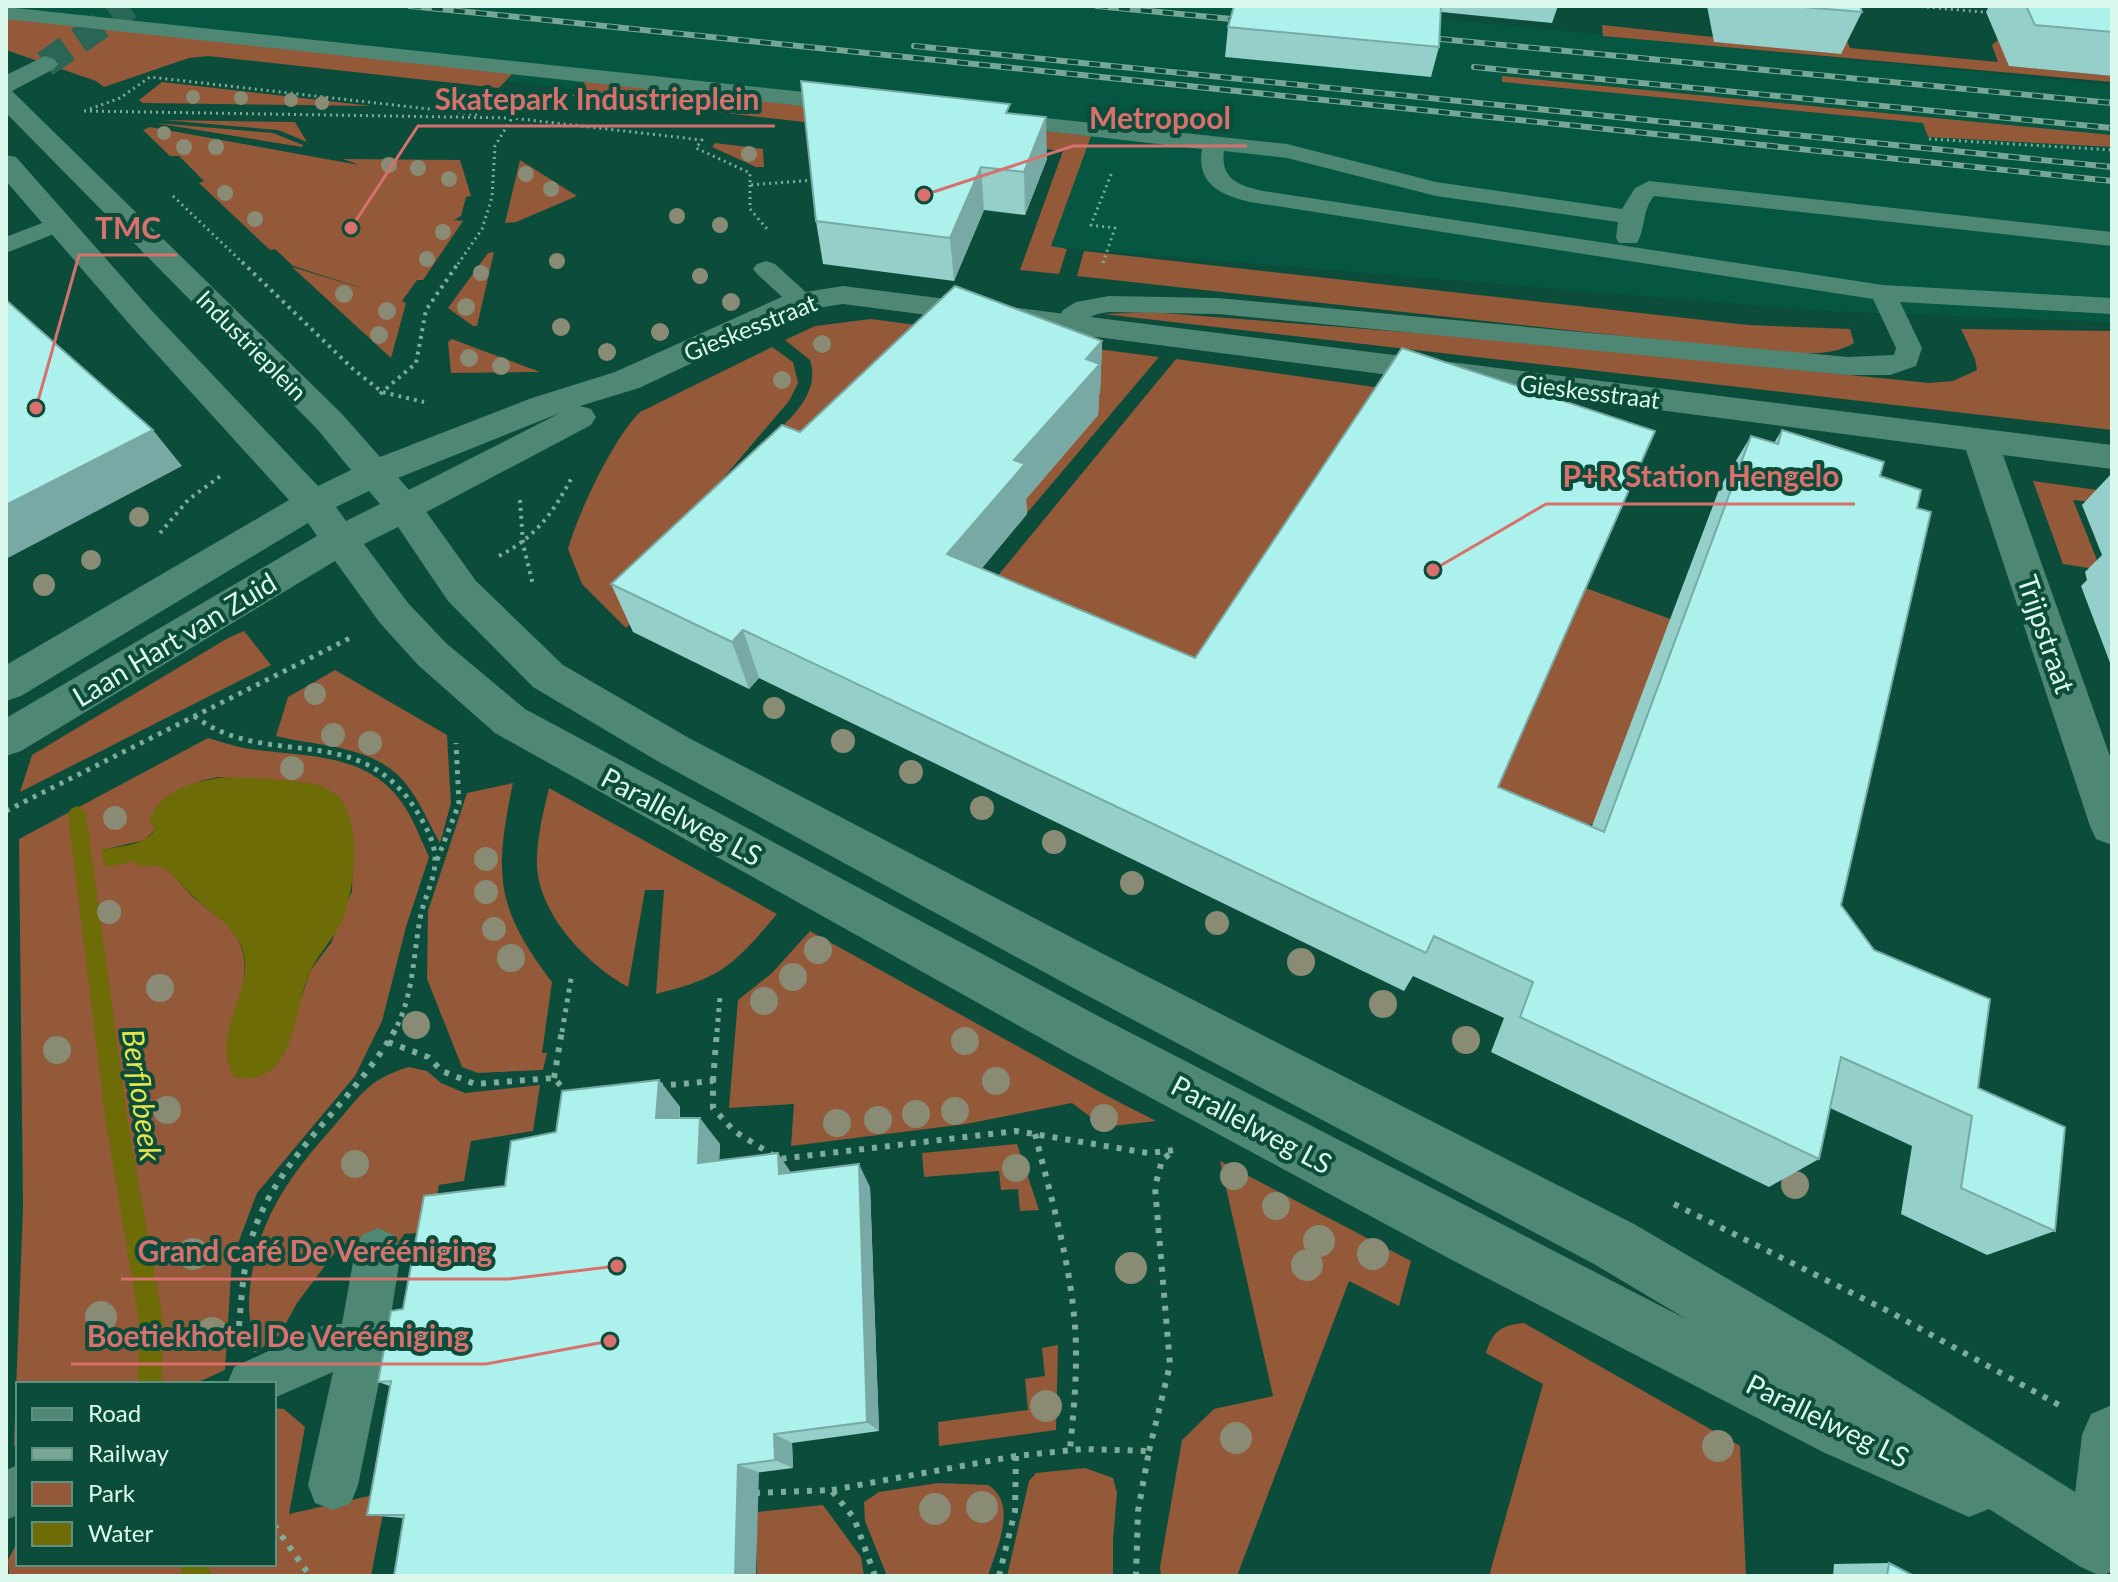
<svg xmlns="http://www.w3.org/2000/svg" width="2118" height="1582" font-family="Lato,sans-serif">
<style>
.built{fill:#055742}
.green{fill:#935939;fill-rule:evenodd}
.water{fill:#6d6c06}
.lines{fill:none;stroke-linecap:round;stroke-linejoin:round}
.stream{fill:#6d6c06;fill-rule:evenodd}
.secondary-tunnel{stroke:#2a6655;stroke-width:27;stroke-dasharray:27 14;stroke-linecap:butt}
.path-far3{stroke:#7dab9c;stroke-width:3;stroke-dasharray:2 4;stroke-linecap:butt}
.path-far2{stroke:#7dab9c;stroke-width:4;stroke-dasharray:3 5;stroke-linecap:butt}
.path-far1{stroke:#7dab9c;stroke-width:5;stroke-dasharray:4 6;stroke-linecap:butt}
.path{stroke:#7dab9c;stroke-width:6;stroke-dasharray:5 8;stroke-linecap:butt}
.service{fill:#4e8874;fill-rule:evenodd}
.minor{fill:#4e8874;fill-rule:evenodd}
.secondary{fill:#4e8874;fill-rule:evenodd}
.rail-casing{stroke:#77a697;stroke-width:6}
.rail{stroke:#0b4c3a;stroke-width:4;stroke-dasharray:11;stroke-linecap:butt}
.tree{fill:#898b75}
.wall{fill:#94cfca}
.shaded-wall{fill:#78a9a4}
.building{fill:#acf1eb;stroke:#78a9a4;stroke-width:2}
.labels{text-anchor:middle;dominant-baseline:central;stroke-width:8;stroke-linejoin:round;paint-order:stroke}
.far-street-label{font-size:24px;fill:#dbf8ec;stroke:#0b4c3a}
.street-label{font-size:28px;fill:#dbf8ec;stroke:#0b4c3a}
.water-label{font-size:30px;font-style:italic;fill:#e6e54f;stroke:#0b4c3a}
.leader{fill:none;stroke:#d8716d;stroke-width:3}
.callout-dot{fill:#d8716d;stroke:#0b4c3a;stroke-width:3}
.callout-label{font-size:30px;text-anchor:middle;font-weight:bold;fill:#d8716d;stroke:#0b4c3a;stroke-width:8;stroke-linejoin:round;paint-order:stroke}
</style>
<rect width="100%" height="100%" fill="#0b4c3a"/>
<!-- built -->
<path class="built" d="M6,6h1303l803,79v237l-287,-11 -774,-64 33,-94 -1078,-134z"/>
<!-- green -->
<path class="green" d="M6,17l508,55 -15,16 -291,-32 -19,2 -85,29 -8,-6 -90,-31z
M1602,25l111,12 2,5 125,11 5,-17 5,12 148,14 -6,-17 6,-5 12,26 102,10v6l-509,-46z
M1502,76l610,59v12l-184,-10 -5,-14 -421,-41z
M586,81l505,55 -40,110 16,3 -8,25 -39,-4 43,-119 -491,-55z
M162,82l210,24 -229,-3 -4,-3z
M163,120l132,2 12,20 -29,-12z
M155,123l118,10 30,12 -1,2z
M150,127l209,38 -16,-6 117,1 11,36 -5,1 -5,19 -7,4 9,1 -40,59h-6l-15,21 4,2 -15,55 -99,-91 79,24 -78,-25 -18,-17 -5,1 -71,-67 5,-2 -25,-25h-9l-27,-26z
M715,143l48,6 1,18h-8l-44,-20z
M520,160l57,36 -61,26 -11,1z
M1084,251l664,74 102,4 4,14c-25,16 -66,9 -95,8l-682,-75z
M494,252l-17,74h-4l-25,-18 40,-55z
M1150,312l344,27 435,44 24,-2 24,-11 -2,-11 -14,-30 151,2v99l-1009,-116z
M871,319l288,38 -137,162 -254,-78c22,-23 53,-47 42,-81l-25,-20 30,-14z
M452,339l88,33 -89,1 -3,-31z
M772,347l21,15 5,21 -9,18 -69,81 -1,3 16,35 -109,108 -44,-44 -14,-35c10,-36 46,-112 72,-137z
M1176,359l219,31 185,196 93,34 -76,203 -97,21 -532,-232z
M2033,481l79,11v12l-39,-4 28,70 -38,-6z
M244,631l27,34 -251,127 12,-37 196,-117z
M335,670l112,65 4,68 -11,40c-11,-19 -20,-42 -34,-59 -31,-39 -85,-37 -130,-48l12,-39z
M208,738c14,4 28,9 42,11 59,9 123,2 158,63 8,14 14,30 21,45l-23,70 -24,94 -27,55 -98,117 -25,66 -7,111 -31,14h-176v61h-4l9,-238 -4,-368zM218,777l41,3 94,56 -1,55 -21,52 -21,28 -8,25 -74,66c-2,-43 33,-89 7,-127 -10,-15 -28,-26 -42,-38 -21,-20 -22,-35 -55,-32v-4l-36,-11 43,-10 55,-59z
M513,783c-19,91 -18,124 39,199l-10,71h5l-4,17 -65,3 -16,-6 -35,-88 1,-68 39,-118z
M549,788l228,126c-43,51 -55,64 -121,80l8,-104h-19l-17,97c-40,-22 -88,-71 -91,-120 -1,-26 6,-54 12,-79z
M810,931l299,166 47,24 -52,6 -32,-24 -106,21 -175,22 3,-42 -65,4 9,-108 34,-27z
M409,1067l18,4 14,12 24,10 75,-8 -7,46 -62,10 -7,40 -25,4 -8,47 -27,2 -5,10 -17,-1 -46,8 -39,52 -18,33 -25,17c-1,-16 -5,-33 -5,-49 2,-75 38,-126 85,-178 27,-31 34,-47 75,-59z
M1017,1144l22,66 -19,1 -2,-22 -17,1 -2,-19 -75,6 -2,-24z
M1220,1161l191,100 -12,45 -50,-25 -112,295h-76l-1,-9 22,-127 32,-31 59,-13z
M1524,1323l216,123 6,130h-257l54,-192 -57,-31c7,-22 15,-28 38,-30z
M1058,1345l-2,85 -117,16 -1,-24 90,-12 -3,-31 20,-3 -3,-28z
M274,1408l10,1 21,18 -16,87 98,-22 -16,84h-362l-1,-16 10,-19v23h256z
M1085,1468l28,10 4,15 -4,47v36h-106l22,-95 7,-8z
M938,1483l50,2c31,19 8,64 0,91h-101l-22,-55 -1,-19 15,-10z
M823,1505l38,52 3,19h-107v-64z"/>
<!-- water -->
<path class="water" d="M232,777c26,3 83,0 102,16 30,22 21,98 8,128 -9,19 -24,33 -32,51 -12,26 -15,72 -33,92 -12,14 -26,17 -43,13 -5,-12 -9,-24 -7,-37 4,-36 34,-71 7,-106 -11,-15 -28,-25 -41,-38 -22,-20 -23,-34 -56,-30l1,-5 -33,6 -4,-17c18,-4 45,-4 54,-21l-5,-10c10,-31 54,-41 82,-42z"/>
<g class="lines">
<!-- stream -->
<path class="stream" d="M77,806l6,3 3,5 42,309 35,198 -1,63h-24l1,-63 -33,-198 -38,-309 3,-5z
M178,1564h29l6,12h-29z"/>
<!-- secondary-tunnel -->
<path class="secondary-tunnel" d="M45,64l84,-58"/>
<!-- path-far3 -->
<path class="path-far3" d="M1915,6l68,6
M90,109l30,-11 30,-21 331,38
M84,111l428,7 190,22 -6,8 54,25v12l64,-5
M1929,139l183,11
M750,185v24l17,20
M173,196l71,68
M1103,263l12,-35 -24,-3 21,-53
M458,264l24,-35 10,-32 3,-51 17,-28"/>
<!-- path-far2 -->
<path class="path-far2" d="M242,262l111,107 29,23 42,10
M380,394l36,-31 10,-53 33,-48
M520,500l3,44 10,41
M160,533l28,-33 34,-25
M499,556c37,-19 55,-44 74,-81"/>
<!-- path-far1 -->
<path class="path-far1" d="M194,716c74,55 164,3 222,94 9,15 20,33 19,51 0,18 -10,35 -14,53 -8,40 -7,82 -27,118
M6,811l344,-173
M437,860l22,-56 -3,-61
M562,1032l10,-59
M717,1032l3,-36"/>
<!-- path -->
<path class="path" d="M388,1042l40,15 14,14 33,13 79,-6 14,16
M554,1078l8,-48
M713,1081l4,-51
M658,1086l55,-5v27l21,23 45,28 237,-28 132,22 27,-3
M1035,1134c16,63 35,127 40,192 3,41 -1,82 -5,123
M1674,1204l214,107 171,94
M239,1326c3,-36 5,-74 20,-108 30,-71 98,-121 136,-188
M1149,1451l21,-86 -15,-178 7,-27 10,-8
M832,1490l184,-34
M755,1493l76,-3 23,28 21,58
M274,1525l36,51
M999,1576l16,-65 1,-55 66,-7 67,2 -11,60 -2,65"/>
<!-- service -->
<path class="service" d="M6,7l844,90 11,7 -11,7 -844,-92z
M1000,113l287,31 149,38 186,27 13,-21 14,-7 463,51v14l-458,-50c-12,14 -8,32 -17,47h-18l-3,-5 2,-16 -182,-26 -149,-38 -63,-7c-4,28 15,35 39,40l620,94 229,13v16l-212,-12 22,46 -6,18 -26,9h-42l-630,-61 -109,-2c-15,2 -23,5 -32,18h-18l-4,-6 8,-14 13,-8 33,-6 109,2 630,59 46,-2 2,-7 -23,-49 -623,-97c-29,-7 -54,-18 -48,-53l-210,-24 -3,-5z
M60,216l9,2 3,5 -3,5 -63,25v-16z
M766,261l9,3 35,32 4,5 -4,5h-18l-35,-32 -4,-5 4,-5z
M378,1228l16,7 7,16 -15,97 -28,137 -7,18 -18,7 -18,-7 -7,-18 25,-113 -59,26v-14h-47l7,-17 93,-43h15l13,-73 7,-16z
M18,1465v50l-12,5v-50z"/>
<!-- minor -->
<path class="minor" d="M843,286l1269,159v24l-109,-14 109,307v83l-16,-6 -6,-13 -124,-376 -1123,-146 -38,6 -166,78 -59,18 11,3 5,8 -5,8 -174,92 -13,4 -13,-4 -5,-9 5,-9 169,-86 -172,69 -13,3 -13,-3 -5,-9 5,-9 170,-66 83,-26 171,-77z
M2112,1405v166l-11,5 -22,-10 -10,-22 13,-109 9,-21z"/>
<!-- secondary -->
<path class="secondary" d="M45,56l9,3 4,5 -4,5 -42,22 330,323 75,85 59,82 87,84 126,73 420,219 525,267 195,114 283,177v56l-11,5 -22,-10 -90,-57 -20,8 -146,-65 -369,-191 -390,-210 -569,-318 -77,-68 -38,-42 -45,-62 -314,190 -15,5v-38l311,-182 -9,-13 -287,173 -15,5v-36l283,-165 -158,-174 -125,-145v-26l10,2 137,155 165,174 33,-16 -33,-40 -312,-317v-38zM369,491l11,13 -34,17 -10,-14zM398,527l50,74 85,86 126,75 416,227 519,275 94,56 -588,-303 -575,-308 -79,-66 -38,-40 -44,-59z"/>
<!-- rail casing -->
<g class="rail-casing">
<path id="rail" d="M410,6l1702,175
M1097,6l155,15
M1419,37l693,66
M914,46l1198,121
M1474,67l638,61"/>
</g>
<!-- rail -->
<use href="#rail" class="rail"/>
</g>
<!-- trees -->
<g class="tree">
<circle cx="193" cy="97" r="7"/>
<circle cx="241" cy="98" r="7"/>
<circle cx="291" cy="100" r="7"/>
<circle cx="322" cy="103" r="7"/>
<circle cx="164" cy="133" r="7"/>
<circle cx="184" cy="147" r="8"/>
<circle cx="216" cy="147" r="8"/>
<circle cx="749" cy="154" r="8"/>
<circle cx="389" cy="165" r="8"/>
<circle cx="418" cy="168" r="8"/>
<circle cx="526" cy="174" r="8"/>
<circle cx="449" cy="179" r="8"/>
<circle cx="551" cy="189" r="8"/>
<circle cx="225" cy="193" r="8"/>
<circle cx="677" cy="216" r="8"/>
<circle cx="255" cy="219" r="8"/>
<circle cx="720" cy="225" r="8"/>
<circle cx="443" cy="232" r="8"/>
<circle cx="427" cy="259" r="8"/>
<circle cx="557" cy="261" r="8"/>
<circle cx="481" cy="273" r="8"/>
<circle cx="700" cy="276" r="8"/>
<circle cx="344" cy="294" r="9"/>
<circle cx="731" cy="302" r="9"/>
<circle cx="466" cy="307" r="9"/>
<circle cx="387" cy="311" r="9"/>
<circle cx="561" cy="327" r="9"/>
<circle cx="660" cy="332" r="9"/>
<circle cx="379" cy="335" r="9"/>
<circle cx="822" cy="344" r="9"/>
<circle cx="607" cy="352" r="9"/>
<circle cx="469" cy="358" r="9"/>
<circle cx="501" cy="366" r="9"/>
<circle cx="782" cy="380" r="9"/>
<circle cx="139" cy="517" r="10"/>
<circle cx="91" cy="560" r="10"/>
<circle cx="44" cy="585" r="11"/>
<circle cx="315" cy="694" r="11"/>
<circle cx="774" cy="708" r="11"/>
<circle cx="333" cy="735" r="12"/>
<circle cx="843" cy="741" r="12"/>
<circle cx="370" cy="743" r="12"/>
<circle cx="292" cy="768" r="12"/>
<circle cx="911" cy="772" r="12"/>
<circle cx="982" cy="808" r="12"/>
<circle cx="115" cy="818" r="12"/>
<circle cx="1054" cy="842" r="12"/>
<circle cx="486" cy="859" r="12"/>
<circle cx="1132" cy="883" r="12"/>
<circle cx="486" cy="892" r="12"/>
<circle cx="109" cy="912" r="12"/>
<circle cx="1217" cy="923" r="12"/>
<circle cx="494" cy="929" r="12"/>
<circle cx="818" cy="950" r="14"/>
<circle cx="511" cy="958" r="14"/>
<circle cx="1301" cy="962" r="14"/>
<circle cx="793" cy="977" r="14"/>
<circle cx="160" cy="988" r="14"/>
<circle cx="764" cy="1001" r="14"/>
<circle cx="1383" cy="1004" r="14"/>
<circle cx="416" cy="1025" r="14"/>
<circle cx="1466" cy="1040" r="14"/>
<circle cx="965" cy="1041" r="14"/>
<circle cx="57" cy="1050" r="14"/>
<circle cx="996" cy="1081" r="14"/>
<circle cx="167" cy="1110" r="14"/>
<circle cx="955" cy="1111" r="14"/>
<circle cx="916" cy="1114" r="14"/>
<circle cx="1104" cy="1118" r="14"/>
<circle cx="878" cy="1120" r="14"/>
<circle cx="837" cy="1123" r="14"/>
<circle cx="355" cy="1164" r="14"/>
<circle cx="1016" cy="1168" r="14"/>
<circle cx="1234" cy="1176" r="14"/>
<circle cx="1795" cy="1185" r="14"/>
<circle cx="1276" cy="1206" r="14"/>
<circle cx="1319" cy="1241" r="16"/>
<circle cx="193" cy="1254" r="16"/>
<circle cx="1373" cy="1254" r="16"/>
<circle cx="1307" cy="1265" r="16"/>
<circle cx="1131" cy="1268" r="16"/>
<circle cx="101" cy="1317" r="16"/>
<circle cx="212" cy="1333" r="16"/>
<circle cx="1046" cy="1406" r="16"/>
<circle cx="1236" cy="1438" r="16"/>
<circle cx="1718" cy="1446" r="16"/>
<circle cx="982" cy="1507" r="16"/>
<circle cx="935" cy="1509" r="16"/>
</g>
<!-- wall -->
<path class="wall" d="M1234,6h324l-6,17 -111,-11 -2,35 -8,30 -206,-20 3,-30z
M1707,6h153l2,6 -21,42 -127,-12z
M1989,6h123v70l-103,-10 -23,-54z
M1011,113l36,46 -22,56 -41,-5 -30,71 -131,-17 -7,-43z
M1102,341l-2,52 -1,2 -1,20 -72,84 1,15 -45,54 610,258 128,-339 31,-51 23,7 8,-13 98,46 37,32 -76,397 137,183 77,143 -68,24 -86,-41 11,-68 -82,-38 -11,51 -50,28 -278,-135 13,-34 -91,-42 -9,15 -645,-313 -10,11 -116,-57 -22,-48 189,-152z
M2112,473v195l-31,-82 6,-6 -2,-8 17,-17 -20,-50z
M659,1080l21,27v11l40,26 -1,16 151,27 9,244 -87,12 1,25 -390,50 -36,-3 23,-129 -12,-4 25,-73 102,-123z
M1889,1563l25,13h-81l1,-12z"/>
<!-- shaded-wall -->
<path class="shaded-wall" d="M1046,117l1,42 -22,56 -1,-43z
M981,167l3,43 -30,71 -4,-43z
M1102,341l-2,52 -1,2 -1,20 -72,84 1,15 -74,89 -6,-49 139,-195z
M153,430l29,36 -176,93v-54z
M743,630l16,48 -10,11 -17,-47z
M659,1080l21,27 -2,37 -22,-26z
M700,1118l20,26 -2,42 -20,-23z
M778,1153l16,24 -15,-3z
M859,1164l11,23 9,244 -12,-9z
M774,1434l18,9 1,25 -18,-8z
M738,1465l21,7 -3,104h-21z"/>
<!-- building -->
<path class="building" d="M1234,6h207l-2,41 -211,-20z
M1791,6h69l2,6z
M2026,6h86v26l-77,-7z
M801,81l209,23 -4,9 40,4 -22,55 -43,-5 -31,71 -134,-17z
M955,286l147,55 -16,18 14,5 -86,96 11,4 -78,90 248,104 207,-310 253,83 -157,356 106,45 147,-396 27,8 4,-14 102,32 -4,14 41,14 -4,18 14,4 -90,393 33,45 116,49 -12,89 87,39 -10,104 -94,-43 11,-72 -131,-59 -22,102 -299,-142 13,-35 -99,-46 -8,17 -683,-323 -11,12 -121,-58 171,-159 18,7z
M6,300l147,130 -147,75z
M659,1080l-3,38h44l-2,45 80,-10 1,21 80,-10 8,258 -93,12 1,26 -37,5 -3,111h-341l10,-61h-37l24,-134 -13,1 13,-71 12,-2 21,-113 81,-10 6,-45 45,-9 6,-41z
M1889,1563l25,13h-27z"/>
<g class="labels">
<!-- far-street labels -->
<g class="far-street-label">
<text transform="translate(750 327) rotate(-22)">Gieskesstraat</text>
<text transform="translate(252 345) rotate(45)">Industrieplein</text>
<text transform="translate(1590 391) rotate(7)">Gieskesstraat</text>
</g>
<!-- street labels -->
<g class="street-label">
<text transform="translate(2047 634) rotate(71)">Trijpstraat</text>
<text transform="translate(174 639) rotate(-31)">Laan Hart van Zuid</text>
<text transform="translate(682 816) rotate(28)">Parallelweg LS</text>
<text transform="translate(1252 1124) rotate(28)">Parallelweg LS</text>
<text transform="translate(1828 1420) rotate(26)">Parallelweg LS</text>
</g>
<!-- water labels -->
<g class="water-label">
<text transform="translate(143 1095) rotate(82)">Berflobeek</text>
</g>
</g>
<!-- callouts -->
<path class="leader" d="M351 228L418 126H775M924 195L1073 146H1247M36 408L79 255H177M1433 570L1546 504H1855M617 1266L509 1279H121M610 1341L486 1364H71"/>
<g class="callout-dot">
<circle cx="351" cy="228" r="8"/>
<circle cx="924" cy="195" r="8"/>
<circle cx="36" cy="408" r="8"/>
<circle cx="1433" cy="570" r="8"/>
<circle cx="617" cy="1266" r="8"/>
<circle cx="610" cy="1341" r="8"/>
</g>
<g class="callout-label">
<text x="597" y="110">Skatepark Industrieplein</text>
<text x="1160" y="129">Metropool</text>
<text x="128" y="239">TMC</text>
<text x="1701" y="487">P+R Station Hengelo</text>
<text x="315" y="1262">Grand café De Verééniging</text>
<text x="278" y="1347">Boetiekhotel De Verééniging</text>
</g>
<!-- border -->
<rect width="2118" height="1582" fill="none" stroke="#dbf8ec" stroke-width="16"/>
<!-- legend -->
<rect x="16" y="1382" width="260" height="184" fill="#0b4c3a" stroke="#5e9181" stroke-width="2"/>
<rect x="32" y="1408" width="40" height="12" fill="#4e8874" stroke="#5e9181" stroke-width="2"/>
<text x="88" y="1422" font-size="24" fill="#dbf8ec">Road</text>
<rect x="32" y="1448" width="40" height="12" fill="#77a697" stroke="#5e9181" stroke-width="2"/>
<text x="88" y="1462" font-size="24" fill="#dbf8ec">Railway</text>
<rect x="32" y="1482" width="40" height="24" fill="#935939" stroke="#5e9181" stroke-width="2"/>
<text x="88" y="1502" font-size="24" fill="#dbf8ec">Park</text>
<rect x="32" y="1522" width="40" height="24" fill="#6d6c06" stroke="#5e9181" stroke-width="2"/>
<text x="88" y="1542" font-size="24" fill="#dbf8ec">Water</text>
</svg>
